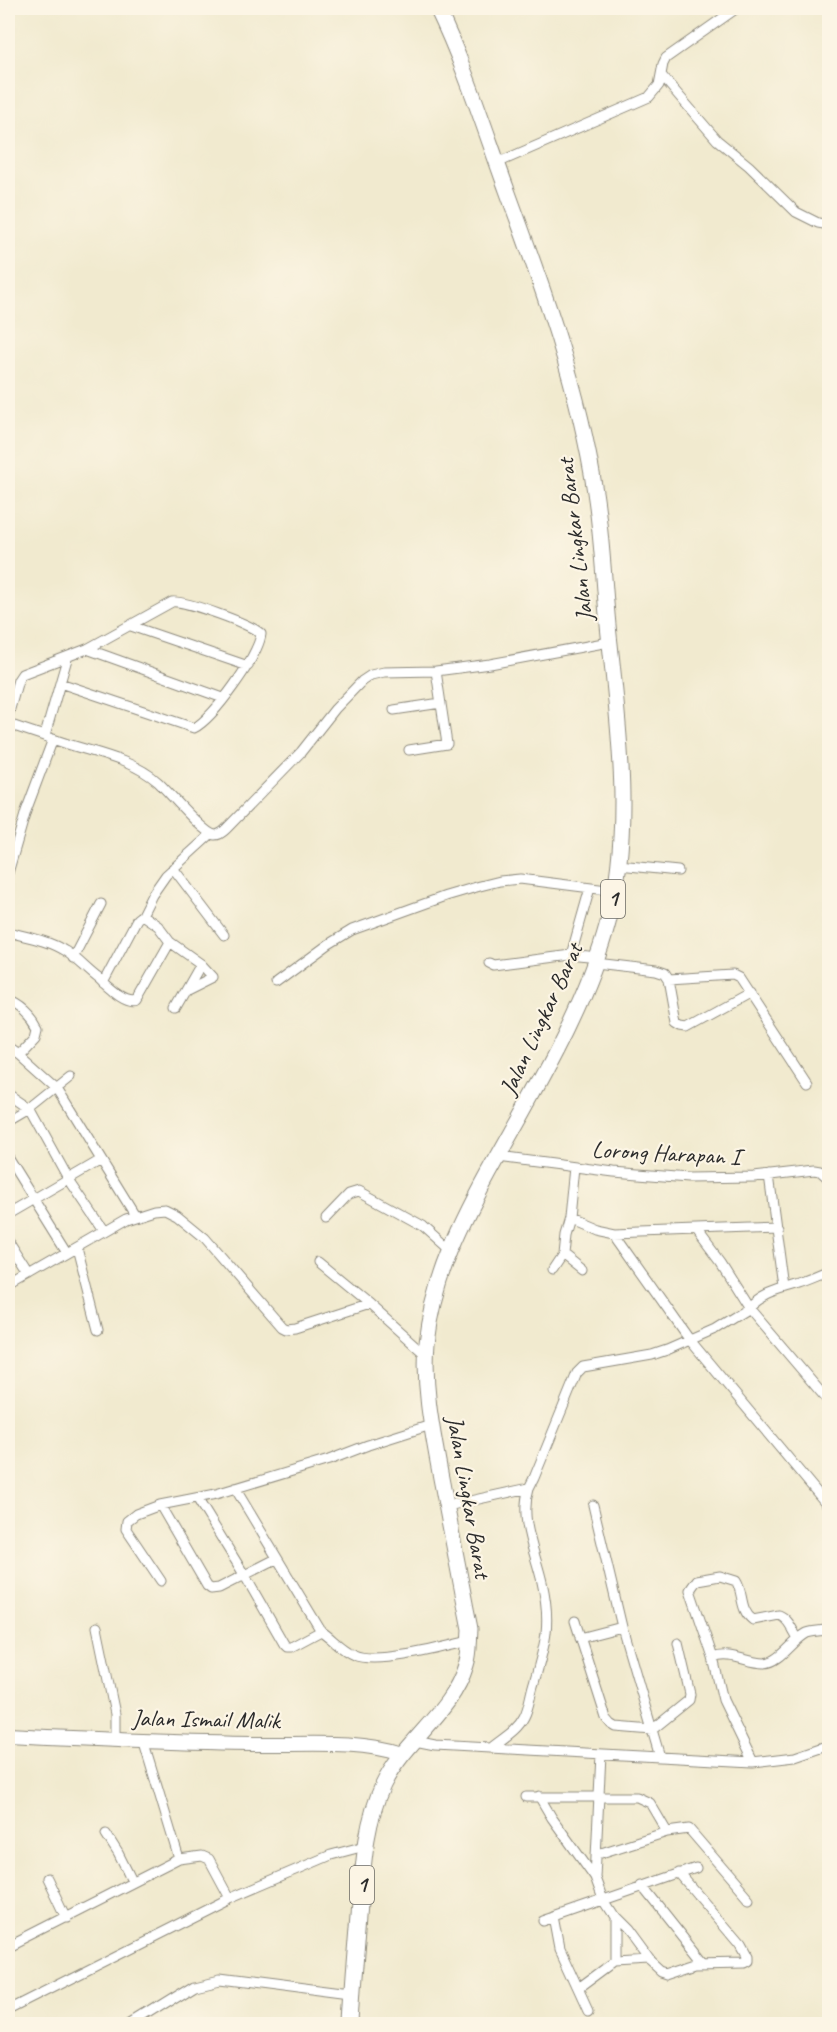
<svg xmlns="http://www.w3.org/2000/svg" width="837" height="2032" font-family="Caveat,sans-serif">
<style>
.lines{fill:none;stroke-linecap:round;stroke-linejoin:round}
.minor-casing{stroke:#8e8a7d;stroke-width:11}
.secondary-casing{stroke:#8e8a7d;stroke-width:16}
.trunk-casing{stroke:#8e8a7d;stroke-width:17}
.minor{stroke:#fff;stroke-width:9}
.secondary{stroke:#fff;stroke-width:14}
.trunk{stroke:#fff;stroke-width:15}
.labels{text-anchor:middle;dominant-baseline:central;stroke-width:4.5;stroke-linejoin:round;paint-order:stroke}
.shield{fill:#fcf5e5;stroke:#6a6863;stroke-width:1.5}
.shield-label{font-size:22px;font-weight:bold;fill:#2b2b2b}
.street-label{font-size:24px;fill:#2b2b2b;stroke:#fcf5e5}
</style>
<rect width="100%" height="100%" fill="#fcf5e5"/>
<filter id="ink" filterUnits="userSpaceOnUse"><feTurbulence type="fractalNoise" baseFrequency=".0167" numOctaves="2"/><feDisplacementMap in="SourceGraphic" scale="12" xChannelSelector="R" yChannelSelector="G"/><feConvolveMatrix kernelMatrix="1 2 1 2 8 2 1 2 1" color-interpolation-filters="sRGB"/></filter>
<filter id="wash" filterUnits="userSpaceOnUse"><feTurbulence type="fractalNoise" baseFrequency=".008" numOctaves="4" result="noise"/><feDisplacementMap in="SourceGraphic" scale="24" xChannelSelector="R" yChannelSelector="G"/><feGaussianBlur stdDeviation="1.35" result="paint"/><feColorMatrix in="noise" values="0 0 0 0 0 0 0 0 0 0 0 0 0 0 0 0 0 1.4 0 .05"/><feComposite in="paint" operator="in"/></filter>
<g filter="url(#wash)">
<rect width="100%" height="100%" fill="#f1eacf"/>
</g>
<g filter="url(#ink)">
<g class="lines">
<!-- minor casing -->
<g class="minor-casing">
<path id="minor" d="M662,76l55,64 32,26 47,46 22,11 12,2
M497,163l152,-66 10,-12 4,-21 3,-6 71,-50
M131,626l117,40
M87,649l136,49
M394,710l47,-7
M8,716l10,-36 4,-6 65,-25 85,-47c12,-2 82,23 89,32 -2,21 -48,85 -67,94l-134,-45
M8,724l42,14
M45,735l22,-76
M409,750l38,-6 -11,-73
M619,865l59,6
M173,868l51,67
M8,873l18,-62 27,-72c34,13 77,18 105,43 11,10 46,52 57,53 5,0 8,-3 11,-6l75,-77 34,-43 27,-28 9,-6 13,-3 52,-1 54,-7 119,-22
M590,888l-19,67 26,3
M142,915l10,-20 14,-20 45,-41
M8,932c19,5 40,8 57,19 12,7 22,19 33,27 9,8 27,27 39,22l33,-58 -12,-16 -16,-11 -5,4 -34,64
M170,942l31,22 -25,44
M73,958l28,-54
M489,963l4,2 78,-10
M596,963l60,7 9,3 4,6 64,-4 6,3 68,104
M669,979l8,44 5,3 6,1 62,-34
M276,983l53,-39 23,-14 94,-34 34,-10 20,-5 20,-2 95,12
M187,990l26,-13 -12,-13
M8,999c13,4 24,15 30,27l-2,8 -18,19
M8,1046l10,7 39,35 78,127
M8,1094l22,15 38,69 36,53
M8,1122l22,-13 41,-33
M498,1157l116,15 74,6 66,-1 60,-7 6,1 10,9
M8,1158l59,95
M769,1175l15,113
M8,1214l93,-54
M326,1218l23,-24 10,-3 64,35 28,25
M569,1218l26,11 19,4 163,-6
M696,1230l24,32 29,46c16,-16 29,-17 50,-24 10,-3 20,-8 31,-12
M614,1233l75,106 141,169
M8,1242l21,33
M77,1248l21,82
M562,1255l20,16
M318,1262l51,42
M552,1270l10,-15 2,-20 5,-17 5,-51
M8,1287l118,-68 28,-9 11,-1 12,6 28,23 77,89 4,2 9,-1 74,-24 58,52
M197,1498l48,78 39,68 3,3h4l30,-16 -86,-143
M160,1505l47,81 4,3 8,-1 57,-29
M593,1505l29,122 38,130
M447,1506l82,-18 5,-10 43,-105 6,-6 69,-12 15,-5 48,-21 34,-21 81,95
M161,1581l-35,-52 1,-8 9,-7 24,-9 56,-11 113,-34 39,-15 63,-20
M575,1621l31,97 5,6 5,3 36,3 37,-30 1,-6 -12,-51
M97,1627l18,87v26
M321,1631c11,7 20,19 33,24 23,10 90,-8 115,-14
M580,1638l42,-11
M713,1658l-23,-68 7,-10 23,-4 16,5c8,12 3,29 17,39l26,-5c10,4 13,15 19,24
M143,1740l36,119
M415,1741l20,4 318,17 42,-5 35,-12
M491,1748c12,-10 26,-17 33,-31 5,-9 6,-21 9,-31 12,-41 19,-61 9,-104 -7,-31 -23,-62 -13,-94
M601,1754l-6,124 8,22 11,17 13,13 22,30 13,12 6,2 30,-10 45,-1 4,-2v-4l-6,-11 -62,-73
M753,1762l-30,-62 -10,-42c18,-7 34,5 52,5 16,-1 28,-23 42,-30 6,-2 13,-2 19,-3
M539,1796l13,22 43,60
M526,1797h111l13,6 17,29 -69,22
M667,1832l22,-3 60,70
M106,1834l12,19 14,28
M47,1878l19,40
M642,1885l62,78
M554,1917l6,32 28,61
M614,1917v45l35,-2
M543,1921l153,-53
M8,1946l171,-87 23,-3 7,3 21,39
M579,1988l35,-26
M8,2010l222,-112 101,-43 34,-9
M132,2024l63,-39 25,-6 132,17"/>
</g>
<!-- secondary casing -->
<g class="secondary-casing">
<path id="secondary" d="M8,1735c81,4 164,8 246,9 49,1 102,-5 149,10"/>
</g>
<!-- trunk casing -->
<g class="trunk-casing">
<path id="trunk" d="M351,2024c2,-36 5,-73 8,-109 4,-44 5,-89 24,-130 21,-44 69,-72 83,-120 4,-11 3,-24 4,-36 -10,-50 -19,-100 -29,-151 -8,-44 -18,-89 -14,-135 7,-65 37,-125 69,-182 41,-74 90,-155 112,-238 24,-91 12,-186 2,-279 -6,-50 -7,-102 -15,-152 -16,-107 -54,-209 -91,-310 -21,-58 -40,-118 -67,-174"/>
</g>
<!-- minor -->
<use href="#minor" class="minor"/>
<!-- secondary -->
<use href="#secondary" class="secondary"/>
<!-- trunk -->
<use href="#trunk" class="trunk"/>
</g>
</g>
<g class="labels">
<!-- shield labels -->
<g class="shield">
<rect x="601" y="880" width="24" height="38" rx="4.5"/>
<rect x="350" y="1866" width="24" height="38" rx="4.5"/>
</g>
<g class="shield-label">
<text x="613" y="899">1</text>
<text x="362" y="1885">1</text>
</g>
<!-- street labels -->
<g class="street-label">
<text transform="translate(575 540) rotate(-97)">Jalan Lingkar Barat</text>
<text transform="translate(541 1019) rotate(-65)">Jalan Lingkar Barat</text>
<text transform="translate(666 1153) rotate(3)">Lorong Harapan I</text>
<text transform="translate(469 1497) rotate(80)">Jalan Lingkar Barat</text>
<text transform="translate(206 1719) rotate(1)">Jalan Ismail Malik</text>
</g>
</g>
<!-- margin -->
<rect width="837" height="2032" fill="none" stroke="#fcf5e5" stroke-width="30"/>
</svg>
